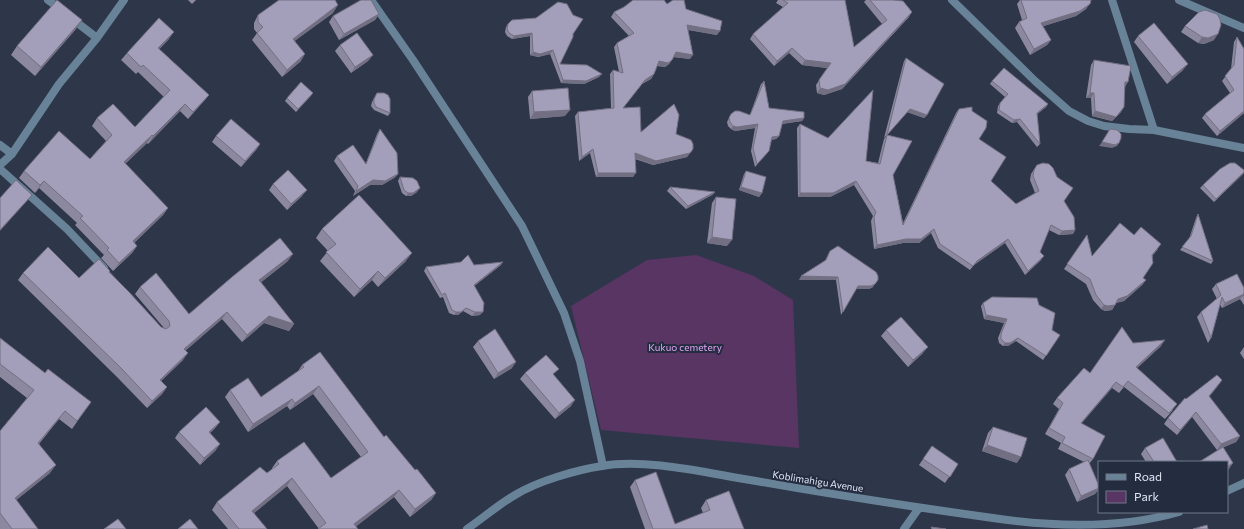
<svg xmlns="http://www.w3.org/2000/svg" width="1244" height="529" font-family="Commissioner,sans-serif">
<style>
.green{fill:#583562}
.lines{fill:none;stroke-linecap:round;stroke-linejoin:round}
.street{stroke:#688297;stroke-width:8}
.wall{fill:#8c889f}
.shaded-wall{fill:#726f82}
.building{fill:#a39eb9;stroke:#726f82}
.labels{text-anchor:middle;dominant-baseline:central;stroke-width:4;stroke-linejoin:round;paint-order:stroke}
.park-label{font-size:10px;fill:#e3a5f6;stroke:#242c40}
.street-label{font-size:10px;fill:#e0e6f3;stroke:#242c40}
</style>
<rect width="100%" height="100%" fill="#2e364a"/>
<!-- green -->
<path class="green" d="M696,255l58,21 39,24 6,148 -198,-18 -30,-124 76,-46z"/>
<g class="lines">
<!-- street -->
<path class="street" d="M48,0l14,10
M371,0l42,60 109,166 42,87 16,48 23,105
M952,0l83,81 34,30 19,10 16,5 25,3 25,1 90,18
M1112,0l42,130
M1179,0l65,28
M71,18l26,20
M0,145l12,9
M0,165l12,-11 47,-70 38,-46 27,-38
M0,169l67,60 37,39
M1227,491l17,-8
M467,529c16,-11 31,-24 48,-34 23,-14 61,-25 87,-29 46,-8 108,8 154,15 79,14 158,26 237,37 61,9 127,11 186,-6
M904,529l15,-21"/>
</g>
<!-- wall -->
<path class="wall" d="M188,0h8l-4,4z
M778,0h67l9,47 28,-23 -18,-22 2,-2h27l16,17 -67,72 -18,6 -7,-2 -1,-8 11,-17 -25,-3 -13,-12 -15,13 -24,-27 3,-5 30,-27 -7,-4z
M1020,0h71l-5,9 -10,7 -33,10 8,14 -4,5 -17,10 -15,-27 4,-6 3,-2 -5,-16z
M667,4l19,5 31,26 -29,-5 2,29 -16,-2 -5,7 -4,3 -8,-1 -3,8 -3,5 -9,5 -19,24 18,24 35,2 17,15 -6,8 -34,8 -18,-6 -2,18h-37l-6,-24 -11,8 -4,-45 3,-4 33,-4 -1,-34 3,-4 6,2 -5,-25 3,-4 12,-7 -18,-19 3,-5z
M333,13l-39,28 7,20 -19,16 -30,-37 5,-7 -3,-4v-6l4,-8z
M379,14l-4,6 -36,20 -10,-18 4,-6z
M508,24l65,10 -13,30 39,13 -15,7 -23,-1 -11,-29 -12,3 -8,-2v-19l-18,3 -5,-3 -2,-4 1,-5z
M1185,26l29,14 -10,4 -6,-1 -17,-11z
M76,29l-41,47 -24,-21 6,-9z
M1138,36l45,34 -16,14 -33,-42z
M1237,37l7,12v64l-27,23 -15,-18 3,-4 25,-21 -8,-12 9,-12 3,-27z
M169,39l-10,10 50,46 -6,7 -15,17 -8,-8 -32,33 -1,-1 -22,21 43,44 -5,7 -29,28 3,3 -5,7 -19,18 -12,-13 3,-3 -29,-30 2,-2 -38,-35 -4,5 -16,-15 5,-7 66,-12 16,-18 -14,-15 5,-8 38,9 29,-30 -26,-25 -2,2 -15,-14 6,-7z
M340,45l33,10 -5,6 -17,12 -16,-22z
M906,58l21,57 -3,3 -17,-6 -23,26 20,-77z
M1094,60l31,27 -4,25 -9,9 -20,-5 -1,-18h-5l5,-33z
M764,81l5,27 35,10 -2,3 -20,3 -3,12 -3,3 -5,1 -2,11 -14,16 -4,-16 4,-23 -20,3 -4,-2 -3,-3 -1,-4 4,-8 19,1 11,-31z
M992,81l56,23 -2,3 -9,7 3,30 -3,3 -20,-25 -5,1 -15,-10 1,-7 7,-9 -15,-13z
M532,91l33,25 -35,3 -2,-22z
M313,93l-17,19 -11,-11 2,-3z
M377,93l13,20 -2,3 -14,-6 -3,-4 1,-4z
M959,109l13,2 19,70 25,23 19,-11 -5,-13 1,-6 6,-9 27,36 11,29 -2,4 -14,1 -10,-5 -9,22 1,8 -16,15 -20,-32 -31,22 -4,5 -32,-22 -7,-15 -12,10h-16l-29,6 -3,-28 2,-5 -19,-31 -24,12h-32l-1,-69 3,-4 66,37 12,2 6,-24 3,-4 6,40 10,48 53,-110z
M380,129l18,45 -4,4 -12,7h-12l-17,11 2,-5 -21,-30 3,-5 29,7 11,-29z
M216,136l44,8 -4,6 -15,17 -29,-25z
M1244,170v3l-1,1 -29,28 -14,-14 3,-3z
M746,171l16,22 -3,4 -20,-7 5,-16z
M400,177l17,15 -6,4h-5l-4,-3 -4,-12z
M273,184l29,12 -15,14 -18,-20z
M670,187l45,5 -3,3 -26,14 -19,-18z
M716,197l11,49 -20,-3 5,-40z
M1198,214l15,47 -2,3 -31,-14 9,-11 7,-21z
M322,229l84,32 -28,26 -6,-7 -18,17 -34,-36 8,-10 -12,-13z
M1087,235l5,21 42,-21 24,14 -5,6 -10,23 3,2 -4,5 -18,16 -8,2 -4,7 -7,1 -4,-2 -8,-9 -7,-16 -22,-15z
M830,251l43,36 -4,2h-13l-15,26 -5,-35h-37l26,-19z
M288,261l-27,21 33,42 -5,7 -25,-8 -22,19 -20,-23 -37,32 -2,9 -22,21 6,6 -5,7 -15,14 -31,-32 -98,-96 5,-7 56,5 31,-6 51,55 3,2v-1l-29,-34 5,-7 49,27z
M474,265h27l-27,21 6,29 -8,1 -9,-5 -5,4h-4l-5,-2 -6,-16 -3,1 -16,-27 2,-4z
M1216,284l28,4v17l-4,-6 -18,9 -2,-3 -9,33 -3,5 -11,-26 4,-5 16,-13 -5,-10z
M983,303l56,2 13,25 8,5 -17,25 -27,-19 -8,5h-5l-4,-3 -1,-5 6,-15 -20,-4 -3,-13z
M886,330l37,23 -15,14 -27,-31z
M0,338l45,35 46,29 -19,27 -13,-10 -20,25 11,29 -34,27 22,29h-38v-98l27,-33 -27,-21z
M478,341l34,27 -18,11 -21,-32z
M1133,343l28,3 -24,22 36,42 -8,9 -41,-32 -5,6 -7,-5 -31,35 12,36 -4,5 10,22v3l-4,5 -18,8 -12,-27 4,-6 15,-7 -26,-13 3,-6 -16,-9 14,-25 -6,-5 4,-6 33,-25z
M1244,347v12l-4,-6z
M302,365l82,72 52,56 -5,7 -21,17 -16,-20 -38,29 -37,3 -32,-43 -33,27 13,16h-39l-16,-19 5,-8 50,-29 5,-4v-1l5,-7 54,17 30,-21 -48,-63 -23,16 -3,-4 -39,26 -23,-35 5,-7 31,7 37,-26z
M525,373l29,2 17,31 -16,13 -35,-40z
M1222,380l-13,17 31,39 -4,6 -19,8 -25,-33 -15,18 -13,-11 4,-6 18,-19z
M220,422l-5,6 -5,5 6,17 -16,15 -25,-27 4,-6z
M993,427l24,36 -35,-12 6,-18z
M932,446l26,18 -13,19 -26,-18z
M1145,448l32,14h-31l-5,-8z
M635,480l40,44 28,-11 -2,-5 5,-8 38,29h-99l-15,-42z"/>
<!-- shaded-wall -->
<path class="shaded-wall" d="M1090,4l-4,5 -10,7 -38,12 3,-5z
M338,5l-5,8 -45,33 5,-7z
M912,12l-3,5 -67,72 -18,6 -7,-2 3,-5z
M379,14l-4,6 -36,20 5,-6z
M82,20l-6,9 -41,47 6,-9z
M687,25l33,6 -3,4 -33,-6z
M174,32l-5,7 -16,17 5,-8z
M532,33l-2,3 -18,3 2,-3z
M1218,34l-4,6 -10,4 -6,-1 4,-6z
M1051,40l-4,5 -17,10 4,-6z
M792,48l-3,5 -15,13 3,-5z
M553,50l-3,4 -12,3 -8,-2 3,-3z
M676,52l17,3 -3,4 -17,-2z
M305,54l-4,7 -19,16 5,-7z
M373,55l-5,6 -17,12 4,-6z
M672,60l-3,4 -4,3 -9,-2 3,-4z
M805,60l26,3 -4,5 -25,-3z
M1188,64l-5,6 -16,14 5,-7z
M602,74l-3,3 -15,7 -23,-1 2,-3z
M654,74l-3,5 -9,5 3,-4z
M1125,82h3l-3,5 -4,-1z
M313,93l-2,3 -15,16 2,-3z
M1090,93h4l-3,5h-5z
M209,95l-6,7 -15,17 5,-7z
M185,104l-5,7 -32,33 5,-8z
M1048,104l-2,3 -11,9 2,-3z
M1124,107l-3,5 -9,9 -20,-5 3,-5z
M910,109l17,6 -3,3 -17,-6 -23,26z
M570,110l-5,6 -35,3 4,-7z
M1244,111v2l-27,23 3,-5z
M804,118l-2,3 -21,3 2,-3z
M1020,119l-3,3 -5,1 2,-3z
M758,124l-3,4 -20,3 -4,-2 2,-3z
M152,135l-5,8 -28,27 5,-8z
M779,136l-3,3 -6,1 2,-3z
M1102,142l17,1 -2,3 -5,2 -13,-2z
M260,144l-4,6 -15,17 4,-6z
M593,149l-3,4 -11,8 3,-4z
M693,149l-6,8 -34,8 -21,-8 3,-4z
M1244,172l-1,2 -29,28 2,-3z
M598,173h38l-3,4h-37z
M398,174l-4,4 -12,7h-12l-17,11 3,-5 17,-11z
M44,181l-5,7 -4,5 5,-8z
M856,181l-2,4 -24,12h-32l2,-4z
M741,187l21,6 -3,4 -20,-7z
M420,188l-3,4 -6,4h-5l2,-3z
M307,190l-5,6 -15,14 4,-6z
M715,192l-3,3 -26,14 2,-3z
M32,195l-5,6 -27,30v-1z
M168,208l-5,7 -35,34 5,-8z
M934,229l-3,4 -12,10h-16l-29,6 3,-4z
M1075,230l-2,4 -14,1 3,-4z
M712,237l20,3 -5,6 -20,-3z
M1008,239l-3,4 -31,22 3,-4z
M137,246l-5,7 -19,18 6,-8z
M412,253l-6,8 -28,26 7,-9z
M293,254l-5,7 -34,27 5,-8z
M1044,256l-3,4 -16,15 3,-4z
M503,262l-2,3 -29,23 2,-3z
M378,271l-6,9 -18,17 6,-8z
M801,276l37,1 -2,3h-37z
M1146,280l-4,5 -18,16 -10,2 4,-4z
M875,284l-2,3 -4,2h-13l2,-3z
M1244,294v2l-2,1 -2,2 -18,9 3,-5z
M1104,305h11l-3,5 -7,1 -4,-2z
M466,308l-3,3 -5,4h-4l2,-3z
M227,312l-5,7 -43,37 5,-7z
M475,312h8l-3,3 -8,1z
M986,315l21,4 -3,4 -20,-4z
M269,316l25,8 -5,7 -25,-8 -22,19 5,-7z
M1018,338l-2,3 -8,5h-5l2,-3z
M1165,340l-4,6 -29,27 4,-6z
M928,347l-5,6 -15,14 5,-7z
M188,353l-5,7 -28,27 5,-7z
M516,362l-4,6 -18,11 4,-6z
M1222,380l-4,6 -13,16 4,-6z
M1116,382l-4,6 -35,41 4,-6z
M319,386l-6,8 -23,16 5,-7z
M167,387l-5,7 -15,14 5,-7z
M292,399l-5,7 -39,26 5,-8z
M575,400l-4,6 -16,13 4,-6z
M65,411l-6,8 -27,32 6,-8z
M1196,412l-4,5 -15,18 3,-5z
M220,422l-5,6 -10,10 4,-6z
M1240,436l-4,6 -19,8 4,-6z
M220,444l-4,6 -16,15 4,-7z
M987,445l34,12 -4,6 -35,-12z
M1233,463l-4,6 -2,1v-3z
M56,465l-6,8 -41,33 6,-8z
M292,478l-5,8 -40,33 5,-8z
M1099,488l-4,6 -18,8 4,-6z
M399,490l-5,7 -41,32 1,-5z
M436,493l-5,7 -21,17 5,-8z"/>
<!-- building -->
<path class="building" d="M57,0l25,20 -41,47 -24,-21z
M279,0h56l3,5 -45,34 12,15 -18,16 -30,-37 6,-6 -5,-5v-7z
M361,0h10l8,14 -35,20 -11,-18z
M633,0h31l3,4 6,-4h11l2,9 36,12 -2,10 -33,-6 6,30 -17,-3 -4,8 -4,3 -9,-2 -5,13 -9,6 -22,28 17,-1 1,25 33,-28 5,11 -3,19 15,6 2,4v5l-3,4 -34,8 -21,-8 1,20h-38l-5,-24 -11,8 -4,-45 36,-4 -1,-38 10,3 -6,-30 17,-10 -20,-21 10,-5z
M783,0h62l9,47 33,-27 -17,-20h23l10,1 9,11 -67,72 -17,6 -8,-2 -1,-8 12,-17 -26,-3 -13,-12 -15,13 -24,-27 35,-31z
M1021,0h70l-1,4 -10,7 -39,12 10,17 -17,9 -15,-27 8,-4z
M558,2l9,2 6,11 10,4 -10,15v3l-13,27 27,1 15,9 -16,7 -23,-1 -10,-30 -13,4 -7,-2 -1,-19 -18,3 -5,-3 -2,-4 1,-5 4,-4 24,-2z
M1205,10l12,4 3,5 1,6 -3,9 -10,4 -6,-1 -17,-11 14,-14z
M159,18l15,14 -16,16 51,47 -16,17 -8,-8 -32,32 -1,-1 -28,27 44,46 -35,33 4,5 -18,17 -12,-13 2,-2 -29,-30 3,-2 -39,-35 -4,4 -16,-14 35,-40 31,28 22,-24 -15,-17 16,-14 22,23 35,-37 -27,-25 -2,2 -14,-14z
M1154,23l34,41 -16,13 -34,-41z
M357,33l16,22 -18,12 -15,-22z
M1237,37l7,12v62l-24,20 -15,-17 29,-24 -9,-14 9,-11z
M906,58l38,26 -17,31 -17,-6 -23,26z
M1094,60l37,6 -3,16h-3l-1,25 -8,10 -21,-6 -1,-18h-4z
M1004,68l44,36 -11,9 3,31 -20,-25 -6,1 -15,-10 1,-7 8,-9 -16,-13z
M764,81l5,27 35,4v6l-21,3 -4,15 -7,1 -3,14 -12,13 -4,-16 5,-24 -21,3 -4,-1 -3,-4 -1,-4 2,-4 4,-3h4l11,4z
M301,82l12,11 -15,16 -11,-11z
M568,88l2,22 -36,2 -2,-21z
M873,90l-7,71 14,3 7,-29 25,6 -19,34 10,50 56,-116 13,-2v4l15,10 -1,7 -7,11 27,18 -15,24 25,23 23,-13 -6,-15 1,-6 3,-5 6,-2 6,1 4,4 4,9 16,11 -9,13 10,16 1,13 -13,1 -11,-6 -11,27 4,4 -16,15 -20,-32 -31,22 -4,5 -33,-22 -6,-15 -13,10h-15l-29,6 -3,-28 2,-5 -20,-31 -23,12h-33v-69l28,14z
M377,93h7l4,2 2,4v14l-14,-6 -2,-4v-4z
M231,119l29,25 -15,17 -29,-25z
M380,129l17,24 1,21 -13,7 -12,-1 -17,11 2,-5 -21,-30 16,-11 13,19z
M1110,129l7,1 4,4v4l-2,5 -4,2 -13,-3z
M1230,163h5l9,7v2l-28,27 -13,-14 17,-16z
M288,170l19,20 -16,14 -18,-20z
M746,171l20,6 -4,16 -21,-6z
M400,177l13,1 4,3 3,7 -7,5h-5l-4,-3z
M16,180l16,15 -32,35v-32z
M670,187l45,5 -27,14z
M359,195l53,58 -27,25 -7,-7 -18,18 -34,-37 10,-8 -14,-15z
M716,197l20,2 -4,41 -20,-3z
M1198,214l15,47 -31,-14 9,-11z
M1120,223l14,12 7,-8 20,17 -9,11 1,8 -10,15 3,2 -19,16 -9,3 -3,6 -7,1 -4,-1 -8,-10 -6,-16 -23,-15 20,-29 5,21z
M280,238l13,16 -34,26 35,44 -25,-8 -22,19 -20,-23 -43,37 4,4 -28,27 7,7 -15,14 -31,-33 -98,-95 25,-26 31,31 20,-19 11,12 -1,1 20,20 32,35 5,2 4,-3 -1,-5 -29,-34 16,-14 33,41 43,-37z
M838,246l38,26 2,4v4l-3,4 -4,2h-13l-15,26 -5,-35 -37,-1 25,-16 4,-9z
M468,255l6,10 29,-3 -29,23 10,18 -1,9h-8l-9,-4 -5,4h-5l-4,-2 -7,-17 -3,2 -16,-28 35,-5z
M1237,274l7,14v6l-19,9 -3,-6 -11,41 -10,-26 20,-17 -5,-11z
M992,297l45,1 2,7 16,8 -3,17 8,5 -14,21 -28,-18 -8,5h-5l-4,-4v-5l6,-15 -21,-4 -3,-12z
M901,317l27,30 -15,13 -27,-30z
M1122,327l11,16 32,-3 -29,27 41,37 -8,9 -41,-32 -5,6 -7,-5 -35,41 24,13 -12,23 -31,-16 3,-6 -16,-9 14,-25 -6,-5 27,-30 6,5z
M495,329l21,33 -18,11 -20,-32z
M0,338l45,35 3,-4 43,33 -14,19 -12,-10 -27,32 18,22 -41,33 23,31h-26l-12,-16v-82l34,-41 -34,-26z
M320,352l64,85 2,-2 29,35 2,-1 19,24 -21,16 -16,-19 -45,34 4,5h-40l8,-6 -34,-45 -40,33 15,18h-28l-22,-27 43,-35 7,6 12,-9 -2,-3 27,-19 27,36 37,-26 -49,-66 -24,17 -3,-4 -39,25 -23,-34 18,-12 13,19 43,-30 -2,-2z
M546,355l13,14 -6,5 22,26 -16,13 -34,-40z
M1217,375l5,5 -13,16 31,40 -19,8 -25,-32 -16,18 -12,-12 17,-20 1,1z
M206,407l14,15 -11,10 11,12 -16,14 -25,-26z
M993,427l34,11 -6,19 -34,-12z
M1163,438l14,24h-23l-9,-14z
M932,446l26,18 -8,13 -27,-18z
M1223,447l10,16 -6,4v-5h-28z
M1088,460l11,26v2l-18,8 -12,-27z
M656,472l19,52 35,-14 -4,-10 23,-9 15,38h-91l-18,-49z
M118,519l8,10h-22z
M190,519l8,10h-20z
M1207,525l1,4h-15z
M931,527l15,2h-14z"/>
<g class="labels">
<!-- park labels -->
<g class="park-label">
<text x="685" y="347">Kukuo cemetery</text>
</g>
<!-- street labels -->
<g class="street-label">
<text transform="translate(818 481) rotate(9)">Koblimahigu Avenue</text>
</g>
</g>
<!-- legend -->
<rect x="1098" y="461" width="130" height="52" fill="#242c40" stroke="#6f7688"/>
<rect x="1106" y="474" width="20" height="6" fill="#688297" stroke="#6f7688"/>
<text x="1134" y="481" font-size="12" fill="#e0e6f3">Road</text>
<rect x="1106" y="491" width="20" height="12" fill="#583562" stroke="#6f7688"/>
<text x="1134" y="501" font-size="12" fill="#e0e6f3">Park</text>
</svg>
